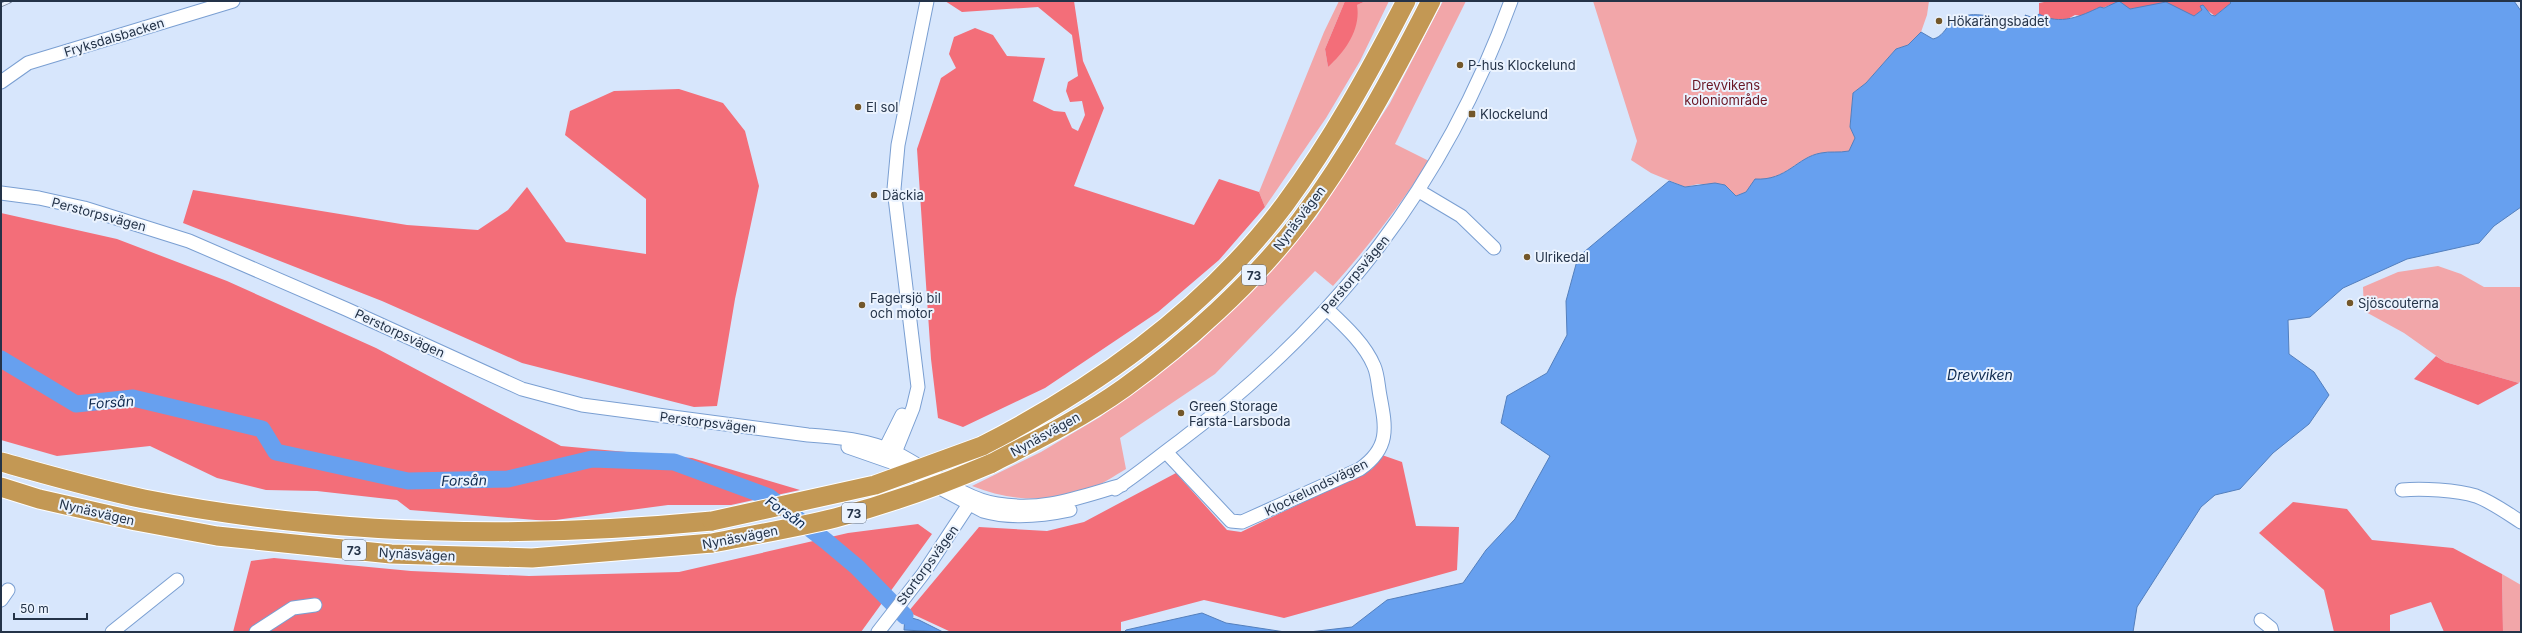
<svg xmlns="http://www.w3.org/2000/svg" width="2522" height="633" font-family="Inter,sans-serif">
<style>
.green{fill:#f2a6a9}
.forest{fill:#f36e79}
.water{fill:#67a0ef;stroke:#537fbd}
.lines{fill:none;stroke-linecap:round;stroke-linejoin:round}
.river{stroke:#67a0ef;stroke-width:17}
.minor-casing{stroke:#7a9fd2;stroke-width:15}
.highway-casing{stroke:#fff;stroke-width:21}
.minor{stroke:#fff;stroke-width:13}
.highway{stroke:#c39854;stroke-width:19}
.rail-casing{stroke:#7a899f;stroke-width:4.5}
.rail{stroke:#ebf3fe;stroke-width:3;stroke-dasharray:9;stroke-linecap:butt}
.highway-bridge-casing{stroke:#fff;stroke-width:21;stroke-linecap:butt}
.highway-bridge{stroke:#c39854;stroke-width:19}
.poi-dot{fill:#73572a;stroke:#ebf3fe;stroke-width:1.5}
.labels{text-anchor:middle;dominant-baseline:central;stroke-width:4;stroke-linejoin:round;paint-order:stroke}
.shield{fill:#ebf3fe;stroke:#606d7f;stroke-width:1}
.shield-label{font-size:12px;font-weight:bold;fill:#243348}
.poi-label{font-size:13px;fill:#243348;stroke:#ebf3fe;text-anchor:start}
.street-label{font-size:13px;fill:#243348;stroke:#ebf3fe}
.park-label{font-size:13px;fill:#691523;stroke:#ebf3fe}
.water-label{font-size:14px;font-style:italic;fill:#0e2a50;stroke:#ebf3fe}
</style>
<rect width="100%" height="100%" fill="#d7e6fc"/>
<!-- green -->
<path class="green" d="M1339,1h6l-20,48 3,18 29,-62 9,-4h23l-29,60 -34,57 -61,89 -6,-15 65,-160z
M1443,1h23l-71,143 34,17c-29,44 -60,85 -96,125l-18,-15 -100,103 -95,64 6,31c-12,7 -25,16 -38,21 -38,13 -79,11 -116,-4l69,-34 59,-35 96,-72 46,-44 74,-83 74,-115z
M1593,1h336l-2,14 -6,17 -13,13 -12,4 -30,34 -13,10 -3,34 5,11 -6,14c-10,1 -19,-1 -28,1 -24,4 -34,27 -66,27l-9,12 -11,4 -10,-11 -27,-1 -13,3 -34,-14 -20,-13 6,-19z
M2438,266l23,8 23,13h37v93l-2,3 -74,-21 -41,-29 -40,-22 -1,-24 35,-15z
M2502,574l19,11v47h-18z"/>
<!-- forest -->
<path class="forest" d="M945,1h129l9,60 21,47 -30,78 120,39 25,-46 40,13 6,15 -46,53 -61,52 -113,76 -82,39 -25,-9 -7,-59 -14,-210 24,-71 15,-10 -7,-14 5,-17 21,-9 18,7 14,21 38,2 -12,43 21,10 11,1 7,16 6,3 7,-16 -3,-14 -12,1 -4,-11 2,-9 10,-6 -6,-41 -34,-28 -76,5z
M1345,1h21l-9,4c4,24 -11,46 -29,62l-3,-18z
M2049,1h180l2,2 -16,13 -8,-6h-5l-8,6 -36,-11 -28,4 -20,-4 -28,11 -7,-1 -9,5 -17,-1 -10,-5v-11z
M679,89l44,14 22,28 14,55 -24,113 -18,107 -23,1 -172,-44 -140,-62 -199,-78 10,-33 214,35 71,5 30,-20 19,-23 39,55 80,12v-55l-81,-64 5,-24 44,-20z
M1,213l116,26 110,42 149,67 185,98 131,12 108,32 -69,15h-63l-120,16 -138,-11 -13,-10 -80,-9 -51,-1 -49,-12 -67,-32 -93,10 -56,-16z
M2436,356l9,6 74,21 -41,22 -64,-26z
M1382,455l20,7 14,64 43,1 -2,43 -173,48 -80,-18 -83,22v10h-170l-43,-20 71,-85 68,4 37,-9 92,-49 51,57 14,2 131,-63z
M2293,502l54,7 25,31 81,8 49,26 1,58h-59l-13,-30 -41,13v17h-56l-10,-42 -65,-57z
M918,524l14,10 -71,98h-628l18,-71 23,-3 137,13 118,5 150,-4 169,-39z"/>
<!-- water -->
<path class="water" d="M2119,1l11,8 36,-7 28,14 8,-6 -2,-4 3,-1 8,10 4,1 16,-13 -2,-2h285l7,10v196l-27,19 -15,17 -72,16 -64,29 -33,29 -22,3 1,34 25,18 15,23 -20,29 -36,29 -33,36 -25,6 -14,12 -64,100 -4,25h-824l43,-5 35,-27 76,-17 23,-33 29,-31 35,-63 -49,-33 6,-27 40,-23 20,-38 -1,-34 12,-44 91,-76 16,6 30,-4 10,2 11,11 10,-4 9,-13c32,2 42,-22 66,-26 9,-2 18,0 28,-2l6,-13 -5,-11 3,-34 13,-10 30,-34 12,-4 13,-13 12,7c9,-2 12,-10 18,-16 16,-16 46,-5 64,0l2,-3 10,-1 -2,-4 9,3 5,-4c21,12 42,2 61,-7l4,1z
M1202,613l24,10 59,9h-161l2,-2z
M905,616l14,4 24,12 -39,-2z"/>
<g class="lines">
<!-- river -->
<path class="river" d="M1,359l75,45 57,-6 129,31 14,23 132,29 100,-2 84,-20 82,3 95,35 57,44 31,26 48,49"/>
<!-- minor casing -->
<g class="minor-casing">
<path id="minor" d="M1,82l27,-19 205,-62
M1419,191l42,25 33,32
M1,193l38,5 45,10 105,33 157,68 176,80 60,16 226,30c30,2 59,5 86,17 34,16 66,46 103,52 47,8 82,-7 125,-19
M848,447l43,15 92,49c28,8 59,5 87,-1
M1166,452l65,69 11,1 118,-53c30,-21 26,-41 20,-73 -2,-10 -2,-21 -6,-30 -9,-22 -30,-41 -47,-57
M882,455l20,-40
M892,460l21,-52 5,-21 -24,-198 4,-44 29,-144
M1115,489c22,-14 43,-32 65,-48 156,-118 264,-255 331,-440
M2402,490c19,-2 55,0 74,6 16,6 31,17 45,26
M1,600l7,-10
M2261,620l10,8 1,4
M112,632l65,-52
M256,632l37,-24 22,-3
M878,632l45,-58 50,-76"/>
</g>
<!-- highway casing -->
<g class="highway-casing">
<path id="highway" d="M982,446c115,-59 225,-138 303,-242 47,-64 85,-133 121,-203
M1,462c47,13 95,27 143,37 187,37 379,40 568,22
M990,464c45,-23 92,-46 134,-76 61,-44 130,-106 176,-167 51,-68 92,-144 131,-220
M1,487l38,12 97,22 81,15 174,18 141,4 180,-15"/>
</g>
<!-- minor -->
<use href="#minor" class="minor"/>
<!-- highway -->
<use href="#highway" class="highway"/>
<!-- rail casing -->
<g class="rail-casing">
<path id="rail" d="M1,5l9,-4"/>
</g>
<!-- rail -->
<use href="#rail" class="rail"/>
<!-- highway-bridge casing -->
<g class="highway-bridge-casing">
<path id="highway-bridge" d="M712,521l163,-36 107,-39
M712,543c41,-8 82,-15 123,-25 53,-14 104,-32 155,-54"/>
</g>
<!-- highway-bridge -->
<use href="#highway-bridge" class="highway-bridge"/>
</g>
<!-- markers -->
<g class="poi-dot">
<circle cx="1939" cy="21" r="4"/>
<circle cx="1460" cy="65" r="4"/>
<circle cx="858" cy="107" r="4"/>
<rect x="1468" y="110" width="8" height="8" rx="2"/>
<circle cx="874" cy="195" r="4"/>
<circle cx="1527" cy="257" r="4"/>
<circle cx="2350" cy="303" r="4"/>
<circle cx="862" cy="305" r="4"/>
<circle cx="1181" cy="413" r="4"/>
</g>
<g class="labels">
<!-- shield labels -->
<g class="shield">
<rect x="1242" y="265" width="24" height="20" rx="3"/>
<rect x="842" y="503" width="24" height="20" rx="3"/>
<rect x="342" y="540" width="24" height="20" rx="3"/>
</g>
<g class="shield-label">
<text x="1254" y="275">73</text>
<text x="854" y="513">73</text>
<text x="354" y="550">73</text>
</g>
<!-- poi labels -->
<g class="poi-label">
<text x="1947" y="21">Hökarängsbadet</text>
<text x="1468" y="65">P-hus Klockelund</text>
<text x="866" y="107">El sol</text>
<text x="1480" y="114">Klockelund</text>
<text x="882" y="195">Däckia</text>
<text x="1535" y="257">Ulrikedal</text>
<text x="870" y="298">Fagersjö bil<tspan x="870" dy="15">och motor</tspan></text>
<text x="2358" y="303">Sjöscouterna</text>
<text x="1189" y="406">Green Storage<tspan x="1189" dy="15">Farsta-Larsboda</tspan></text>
</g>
<!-- street labels -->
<g class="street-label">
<text transform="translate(114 37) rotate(-17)">Fryksdalsbacken</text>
<text transform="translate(99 214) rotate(15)">Perstorpsvägen</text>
<text transform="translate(1299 218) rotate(-53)">Nynäsvägen</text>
<text transform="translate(1355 274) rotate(-50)">Perstorpsvägen</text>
<text transform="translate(400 333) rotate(25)">Perstorpsvägen</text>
<text transform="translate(708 422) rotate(7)">Perstorpsvägen</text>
<text transform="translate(1045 434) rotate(-29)">Nynäsvägen</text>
<text transform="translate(1316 487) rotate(-26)">Klockelundsvägen</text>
<text transform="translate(97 512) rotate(13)">Nynäsvägen</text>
<text transform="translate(740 537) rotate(-11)">Nynäsvägen</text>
<text transform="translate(417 554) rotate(3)">Nynäsvägen</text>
<text transform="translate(927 565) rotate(-54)">Stortorpsvägen</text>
</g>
<!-- park labels -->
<g class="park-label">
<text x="1726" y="85">Drevvikens<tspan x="1726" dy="15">koloniområde</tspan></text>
</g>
<!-- water labels -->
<g class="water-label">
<text x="1980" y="374">Drevviken</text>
<text transform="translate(111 402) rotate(-4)">Forsån</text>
<text transform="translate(464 480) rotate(-1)">Forsån</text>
<text transform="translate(786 512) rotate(35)">Forsån</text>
</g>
</g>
<!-- border -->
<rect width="2522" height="633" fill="none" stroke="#243348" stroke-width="4"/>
<!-- scale -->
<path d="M14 613v6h73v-6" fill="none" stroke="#243348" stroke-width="2"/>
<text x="20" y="613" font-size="12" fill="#243348" stroke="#ebf3fe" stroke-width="3" paint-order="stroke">50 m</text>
</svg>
